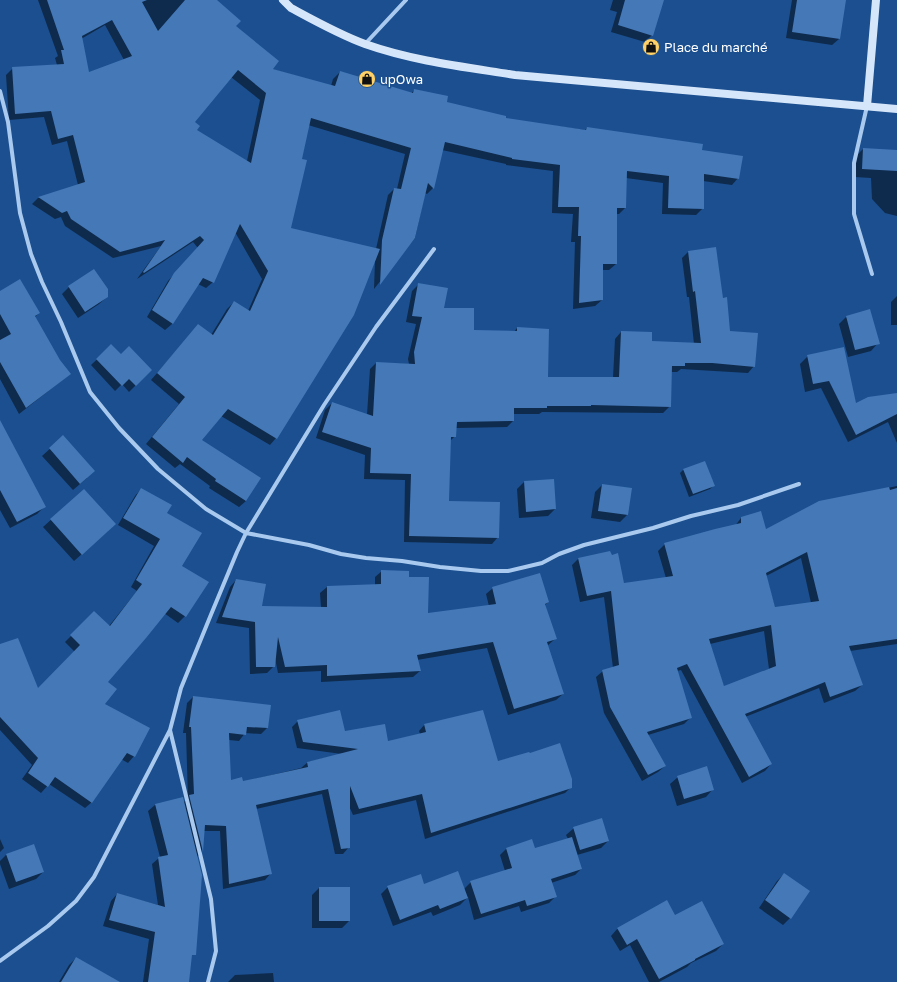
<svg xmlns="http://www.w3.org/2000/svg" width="897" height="982" font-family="'Golos Text',sans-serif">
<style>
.shadow{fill:#0007;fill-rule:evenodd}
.building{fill:#4478b7;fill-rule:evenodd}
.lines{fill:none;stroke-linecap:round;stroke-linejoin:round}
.street{stroke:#a9c9ee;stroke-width:4}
.secondary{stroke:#d6e6fa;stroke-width:8}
.labels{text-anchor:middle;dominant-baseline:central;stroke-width:3;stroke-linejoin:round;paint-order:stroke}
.poi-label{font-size:13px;fill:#fff;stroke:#1b4f8f;text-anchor:start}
</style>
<rect width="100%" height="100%" fill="#1b4f8f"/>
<!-- shadow -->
<path class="shadow" d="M38,0h177l20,26 37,43 59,17 2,-7 7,-7 71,22 3,-4 32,13 59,16 80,11 2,-2 114,23 37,27 -6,7 -29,-4v27l-7,7 -34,-1 1,-31 -37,-5 -1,30 -6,6h-3v50l-7,6h-7v30l-7,6 -22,3 2,-67h-4l2,-28 -21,-1 1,-42 -47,-6v-1l-64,-14 -9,38 -6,6 -2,-1 -10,45 -41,51 1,-28 -99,177 -6,7 -49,-29 -21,25 46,60 -7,6 -30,-19 1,-2 -30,-22 -5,4 -29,-24 33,-40 -28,-24 47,-54 13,9 16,-26 7,-7 14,9 14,-32 -27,-47 -22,50 -7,6 -8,-4 -26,40 -7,6 -18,-13 21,-36 30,-33 -5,-6 -56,37 24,-33 -48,12 -48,-32 -4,-9 -6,2 -23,-15 6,-6 40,-13 -11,-44 -15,4 -8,-28 -35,3 -3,-45 7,-7 44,-3 -2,-7 3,-2zM105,25l19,35 -36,14 -7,-35zM231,77l29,23 -13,61 -52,-31 -2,-8zM308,125l97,29 -8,35h-3l-6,6 -12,54 -86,-20 11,-70z
M613,0h50l-11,35 -7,7 -34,-10 6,-20 -7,-2z
M792,0h53l-6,39 -7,6 -46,-7z
M863,149l34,2v65l-12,-3 -13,-14 -1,-21 -16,-1v-20z
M715,248l7,51 7,33 25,34 -6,7 -67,-4 -4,3h-7v34l-7,7 -121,-1 -3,2h-26v7l-6,6 -51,1 -1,8 -5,5 -2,61 50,35 -6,7 -88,-2 1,-62 -41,-1 1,-24 -49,-17 9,-28 7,-7 35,12 3,-46 6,-6 33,1 -1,-5 8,-35 -10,-2 6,-31 7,-7 24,25 30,22 41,1 3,-4 30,50h66l2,-39 6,-7 30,10 43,2 -5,-47h-2l-5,-39 6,-6z
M69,287l38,10 -8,7 -21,14 -16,-24z
M0,292l39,21 -4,4 24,43 11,14 -51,40 -19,-35z
M897,296v29h-6v-23z
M846,317l32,26 -7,8 -23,6 -9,-33z
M111,346l10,9 30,15 -22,22 -7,-8 -7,7 -24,-26z
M808,356l47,49 42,-11v49l-9,-21 -40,20 -27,-54 -16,4 -5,-28z
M0,422l44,85 -7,7 -27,14 -10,-18z
M63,437l24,41 -14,12 -31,-34z
M684,469l29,17 -3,3 -21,8 -9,-24z
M553,480l2,29 -7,7 -29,2 -2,-29 7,-7z
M602,485l25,30 -7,7 -29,-4 4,-26z
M897,486v158l-47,7 12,34 -7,6 -31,12 -5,-15 -74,29 26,47 -6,7 -23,12 -61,-113 -4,1 14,46 -7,7 -36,11 17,31 -7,6 -16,9 -38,-68 -8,-36 7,-6 10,-3 -9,-71 -24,5 -8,-37 7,-7 44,26 43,-6 -8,-27 7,-7 70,-18 6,-8 24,12 54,-28zM801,558l10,45 -36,5 -9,-32zM764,631l5,38 -45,18 -14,-43z
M141,489l25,24 14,54 5,49 -7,7 -14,-10 -57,69 -4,23 31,51 -6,7 -7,-4 -29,43 -7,6 -36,-24 -8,9 -19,-14 10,-14 -32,-35v-84l38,43 37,-37 -10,-10 29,-29 15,13 28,-35 -6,-4 23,-41 -36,-21 17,-29z
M84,490l24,41 -34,30 -31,-34z
M382,571l26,7 19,37 62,-9 -3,-12 7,-6 55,14 -3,3 10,34 -8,7 16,48 -7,6 -48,15 -21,-67 -70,12 3,11 -7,6 -92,5v-11l-43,2 -3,-15 -1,8 -7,7 -17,1 -1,-46 -33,-5 14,-36 6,-7 25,27 60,1 -1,-15 7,-6 48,-2v-8z
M193,697l74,31 -6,6 -16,-1 -6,8 -10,-1 1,41 12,1 59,-14 7,-6 34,-8 -45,-6 -5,-21 6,-6 89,21 33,-8 -1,-3 6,-7 72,38 74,25 -6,6 -140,46 -9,-39 -63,15 -4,-9v41l-6,7h-8l-13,-60 -66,15 15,64 -6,7 -42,9 -3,-58h-16l-2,21 -6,6 -13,124h-40l6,-43 -46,-13 8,-25 6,-7 41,11 -6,-41 8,-7 -12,-46 7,-6 28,-2 5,-5 -2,-65h-3l4,-30z
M678,777l35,12 -7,8 -29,9 -7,-22z
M574,828l34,13 -7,7 -24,7 4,14 -6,6 -24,8 4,14 -6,6 -28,9 -2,-6 -45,14 -6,-23 -8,8 -27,11 -2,-4 -38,14 -12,-32 7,-7 36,-2 40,4 7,-7 34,-11 -5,-16 7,-7 27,2 34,-11 -2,-4z
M0,839l4,9 -4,4z
M33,845l10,27 -7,7 -27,10 -9,-25v-3l6,-6z
M784,874l6,44 -7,7 -24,-17 18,-27z
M319,888h30v33l-7,7h-30v-33z
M675,916l48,28 -7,7 -25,12 -4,4 -28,15h-10l-19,-37 -10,6 -9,-15 7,-8z
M76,958l17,24h-34l10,-17z
M273,973l1,9h-46l7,-7z"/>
<!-- building -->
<path class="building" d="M47,0h100l-5,2 16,29 27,-31h32l24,21 -5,5 43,35 -6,8 62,17 5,-15 73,22 1,-4 34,7 -1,6 59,14v2l80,12 1,-3 116,17 -1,6 41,6 -4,23 -35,-5v35l-36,-1 1,-32 -42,-5 -1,37h-9v56h-14v36l-24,3 2,-67h-3l1,-29h-21l2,-42 -48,-6v-1l-67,-16 -11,47 -6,-6 -13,55 -35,47 2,-45 12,-52 7,1 10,-41 -100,-30 -9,41 5,1 -16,68 89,21 -26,66 -77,124 -49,-30 -26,31 59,38 -15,23 -31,-20 1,-2 -29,-22 -4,6 -31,-26 33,-40 -28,-24 41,-49 15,11 21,-34 16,10 18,-40 -28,-47 -26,59 -11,-5 -30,46 -21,-14 22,-37 30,-33 -4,-4 -56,37 -1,-1 22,-32 -45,12 -49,-33 -4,-8 -5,2 -24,-16 47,-15 -12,-47 -15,4 -7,-28 -36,3 -3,-47 52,-3 -3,-14h3zM112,20l20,36 -43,16 -7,-36zM238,70l28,23 -15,70 -54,-33 3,-4 -5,-4z
M625,0h39l-11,36 -35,-11z
M797,0h49l-6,39 -48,-7z
M863,148l34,2v21l-35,-2z
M716,247l7,51 4,-1 3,34 28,2 -3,34 -43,-4h-27v3h-13l-1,41 -80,-2v1h-44v2h-33v13l-57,1 -1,15h-5l-2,64 51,1 -1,36 -90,-2 2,-62 -41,-1 1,-25 -49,-16 10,-30 41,14 3,-54 39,2 -1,-12 8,-35 -10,-1 6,-33 30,5 -4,20h30v22l43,1v-4l32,2 -1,48h71l2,-46 31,1v9l49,2 -6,-52 -2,1 -5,-41z
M94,269l14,20v8l-23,15 -17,-26z
M20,279l20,34 -5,3 25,44 11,14 -45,34 -26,-46v-22l11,-6 -11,-20v-23z
M870,309l10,35 -25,6 -9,-34z
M111,344l10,10 8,-8 23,24 -16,16 -7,-7 -7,7 -26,-27z
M844,347l12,56 12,-6 29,-4v21l-41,21 -27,-54 -16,3 -6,-29z
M0,420l46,87 -29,15 -17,-32z
M63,435l32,36 -15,13 -31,-36z
M705,461l10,25 -22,8 -10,-25z
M554,479l2,30 -30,3 -2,-31z
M602,484l30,4 -4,27 -30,-4z
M889,487l1,3 7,-2v151l-48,7 14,39 -33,12 -5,-15 -80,32 27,50 -23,13 -62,-113 -10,4 15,50 -45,14 19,34 -18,9 -38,-68 -8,-37 17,-5 -8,-74 -24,5 -9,-38 32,-7 2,4 6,-2 6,30 49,-7 -9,-33 51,-14 26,-6v-6l20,-6 5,18 53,-28zM807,552l12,49 -44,6 -9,-34zM771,625l5,41 -52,20 -15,-47z
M141,488l31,17 -5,8 35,20 -20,33 27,16 -23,35 -15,-10 -25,31 -38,44 9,7 -12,15 45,24 -15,29 -8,-4 -35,50 -37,-26 -7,10 -20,-14 10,-15 -38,-41v-73l18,-6 20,50 42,-43 -10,-10 24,-24 16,15 32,-42 -6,-4 24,-41 -37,-21z
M84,489l32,35 -34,31 -32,-36z
M381,570l28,1v6h20l-1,36 68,-9 -4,-17 48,-14 9,29 -4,2 12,35 -10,3 17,52 -50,15 -21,-67 -76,13 4,16 -94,5v-11l-42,2 -7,-30 -3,30h-19l-1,-45 -33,-5 14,-38 30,5 -4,22 65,1v-21l54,-2z
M193,696l78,9 -3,23 -21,-1 -1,8 -17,-2 2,47 11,-3 1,4 65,-14 -1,-5 51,-13 -55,-7 -6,-22 43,-10 5,21 40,-7 3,17 38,-9 -2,-8 59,-14 15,51 31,-9 1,1 30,-10 12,36v9l-141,45 -9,-39 -63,15 -9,-23v62l-9,1 -13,-60 -72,16 16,69 -43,10 -3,-58 -21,-1 -2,27 -14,-57 5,-1 -3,-67h-2z
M707,766l7,24 -30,9 -7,-23z
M183,797l19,78 -6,80h-4l-3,27h-41l7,-50 -46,-12 8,-27 48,14 -7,-50 10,-2 -13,-51z
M602,818l7,23 -29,9 -7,-23z
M572,837l10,32 -31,10 6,18 -30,9 -2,-6 -44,14 -11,-33 42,-13 -6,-20 26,-9 3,9z
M34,844l10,28 -28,10 -10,-28z
M458,871l10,27 -28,11 -2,-4 -38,15 -13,-34 34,-12 3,10z
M784,873l26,18 -19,28 -26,-19z
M319,887h31v34h-31z
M667,900l8,15 27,-14 22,43 -29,15v1l-36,19 -22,-40 -10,6 -10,-17z
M76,957l44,25h-59z"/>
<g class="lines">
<!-- street -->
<path class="street" d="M365,44l41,-44
M0,91l8,31 12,91 11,41 11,28 19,40 29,70 29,36 39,41 48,40 40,24 63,12 32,9 25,4 36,3 38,6 41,4h27l34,-8 17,-9 25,-9 69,-17 38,-12 47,-11 61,-21
M867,106l-13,57v51l18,60
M170,730l41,169 5,52 -8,31
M0,961l48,-35 28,-25 18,-24 76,-147 11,-42 29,-71 27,-65 9,-19 78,-128 52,-78 58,-78"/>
<!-- secondary -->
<path class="secondary" d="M283,0l8,8c24,13 49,27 74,36 48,17 100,23 150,31l382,34
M867,106l9,-106"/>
</g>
<!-- icons -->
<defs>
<g id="shop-disc" transform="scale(0.9)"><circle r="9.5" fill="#ffd166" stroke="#1b4f8f"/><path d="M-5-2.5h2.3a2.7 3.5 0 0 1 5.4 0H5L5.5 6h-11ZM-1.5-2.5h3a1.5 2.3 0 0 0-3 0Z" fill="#111"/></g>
</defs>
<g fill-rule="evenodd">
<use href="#shop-disc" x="651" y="47"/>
<use href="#shop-disc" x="367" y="79"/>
</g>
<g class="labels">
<!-- poi labels -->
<g class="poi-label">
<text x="664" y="47">Place du marché</text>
<text x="380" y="79">upOwa</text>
</g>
</g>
</svg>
